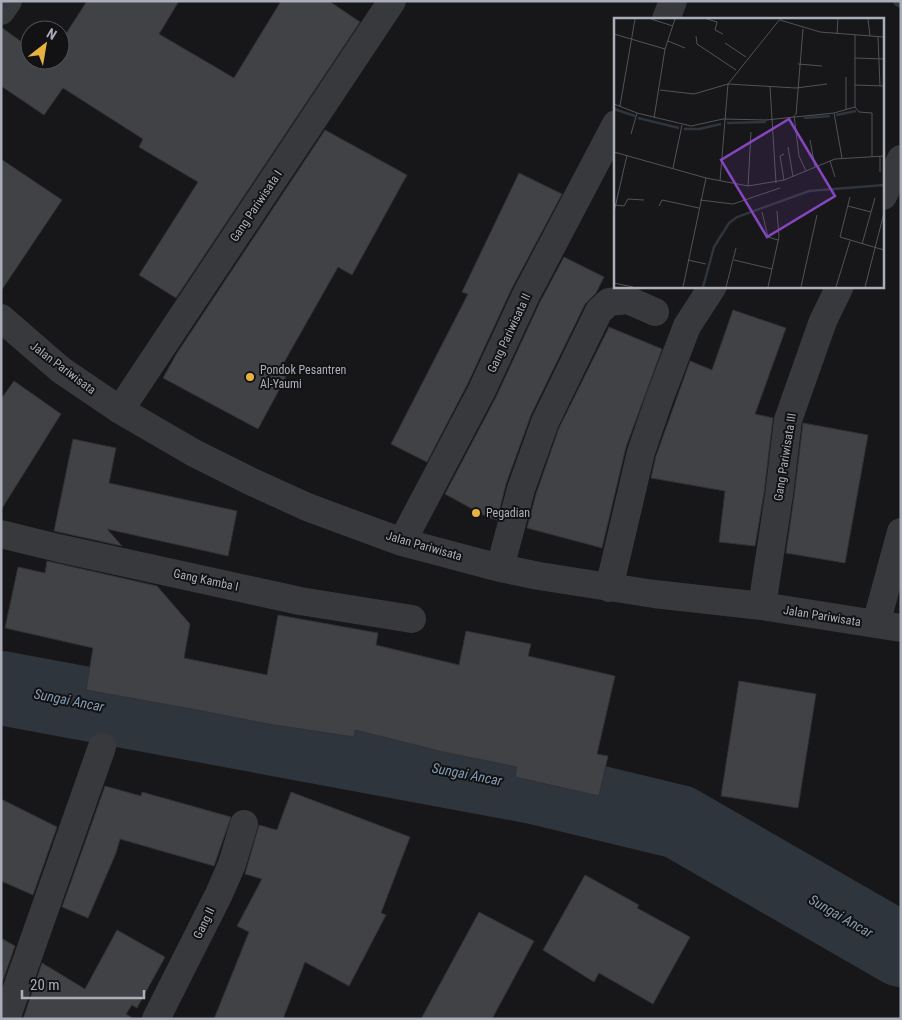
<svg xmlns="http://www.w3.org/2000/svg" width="902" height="1020" font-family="'Roboto Condensed',sans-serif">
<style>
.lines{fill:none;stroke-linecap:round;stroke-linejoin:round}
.stream{stroke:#2e353c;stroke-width:12}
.river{stroke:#2e353c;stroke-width:74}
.building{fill:#414246;stroke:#313135}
.minor{stroke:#38393d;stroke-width:28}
.poi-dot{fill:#e8b23f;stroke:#121214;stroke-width:2}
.labels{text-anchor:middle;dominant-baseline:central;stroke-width:4;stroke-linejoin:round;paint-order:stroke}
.street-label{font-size:12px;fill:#aaaeb8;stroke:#121214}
.poi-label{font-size:12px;fill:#aaaeb8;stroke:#121214;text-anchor:start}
.water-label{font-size:14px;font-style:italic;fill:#839bb1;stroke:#121214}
.inset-river{fill:none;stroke:#2e353c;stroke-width:2.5}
.inset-road{fill:none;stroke:#525359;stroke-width:1}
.view{fill:#8446be;fill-opacity:0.15;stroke:#8446be;stroke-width:2.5}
.inset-edge{fill:none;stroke:#aaaeb8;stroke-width:2.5}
</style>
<rect width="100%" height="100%" fill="#171719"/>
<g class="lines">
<!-- stream -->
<path class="stream" d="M899,1l2,1"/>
<!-- river -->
<path class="river" d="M1,688l533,99 145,35 222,128"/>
</g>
<!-- building -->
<path class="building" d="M87,1h92l-20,33 75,44 47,-77h48l31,21 -184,276 -37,-23 59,-93 -59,-35 4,-8 -80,-51 -19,27 -43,-29v-59l29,21v12h30v-17z
M325,130l82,45 -55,100 -14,-8 -60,106 8,4 -28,52 -95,-51 14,-25z
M1,159l61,41 -61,91z
M519,173l43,21 -50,94 -44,95 -41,79 -36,-18 77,-150 -6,-2z
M564,257l40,20 -8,16 -11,11 -54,111 -25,69 -9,36 -10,-3 -42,-23 51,-97 44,-95z
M733,310l53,18 -31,86 18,4 -9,75 -9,53 -36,-4 6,-51 -74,-13 5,-22 34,-95 22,9z
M609,327l53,22 -36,98 -24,101 -75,-20 9,-34 23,-66z
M14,381l47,33 -60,96v-111z
M803,423l65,12 -23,128 -59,-10 8,-56z
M73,439l43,9 -7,35 128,28 -9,45 -121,-27 15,17 -68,-15z
M47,561l110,25 33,38 -6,34 83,17 11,-60 100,18 -2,12 83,20 7,-34 65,13 -3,12 87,20 -18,78 11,2 -9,40 -84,-19 2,-10 -74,-15 -88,-22 -1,7 -86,-13 -71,-14 -111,-20 7,-42 -88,-20 13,-61 27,6z
M739,681l77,13 -18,114 -77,-12z
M105,786l36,10 1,-4 89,25 -17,49 -94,-27 -4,14 -28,65 -26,-11z
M291,792l119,45 -29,76 5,2 -37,71 -44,-24 -22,57h-69l35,-87 -12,-6 25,-47 -17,-5 14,-49 18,5z
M1,799l56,28 -24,68 -32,-14z
M585,875l54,30 -2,3 53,29 -37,67 -54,-31 -5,9 -51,-32z
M479,912l55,29 -42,78h-71z
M117,930l48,27 -28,51 -5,-3 -6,9 8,5h-111l19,-56 43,26z
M1,938l14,8 -14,40z"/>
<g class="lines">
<!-- minor -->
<path class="minor" d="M1,11l7,-10
M666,19l7,-18
M883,196l18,-37
M1,318l60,52 59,40 74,43 56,28 57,26 95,35 98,26 39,8 115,18 108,12 139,22
M120,410l272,-409
M1,534l57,14 242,53 112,18
M402,542l80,-152 44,-95 90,-171
M500,568l21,-79 24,-67 54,-111 10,-9 19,-2 27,12
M609,588l32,-136 19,-55 27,-71 26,-40
M762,606l17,-111 9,-75 35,-99 17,-35
M876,624l25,-92
M6,1019l96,-272
M156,1019l63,-125 13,-30 12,-40"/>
</g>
<!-- markers -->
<g class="poi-dot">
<circle cx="250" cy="377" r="5"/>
<circle cx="476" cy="513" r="5"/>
</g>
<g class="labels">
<!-- street labels -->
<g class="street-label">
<text transform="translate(256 206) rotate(-56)">Gang Pariwisata I</text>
<text transform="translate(509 333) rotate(-65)">Gang Pariwisata II</text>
<text transform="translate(63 368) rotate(37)">Jalan Pariwisata</text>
<text transform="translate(785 457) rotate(-81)">Gang Pariwisata III</text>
<text transform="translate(424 546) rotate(16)">Jalan Pariwisata</text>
<text transform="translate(206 580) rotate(12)">Gang Kamba I</text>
<text transform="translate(822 616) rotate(9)">Jalan Pariwisata</text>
<text transform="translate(204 923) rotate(-64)">Gang II</text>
</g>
<!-- poi labels -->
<g class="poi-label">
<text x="260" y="370">Pondok Pesantren<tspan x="260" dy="14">Al-Yaumi</tspan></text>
<text x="486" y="513">Pegadian</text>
</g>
<!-- water labels -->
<g class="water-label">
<text transform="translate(69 700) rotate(11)">Sungai Ancar</text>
<text transform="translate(467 774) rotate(11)">Sungai Ancar</text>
<text transform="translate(841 916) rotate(30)">Sungai Ancar</text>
</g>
</g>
<!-- overview -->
<g transform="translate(614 18)">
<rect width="270" height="270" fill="#171719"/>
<path class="inset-river" d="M0,91l21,7M222,97l20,-4M24,100l41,10M190,100l26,-2M113,105l39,-1M70,111h15l22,-5M89,269l11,-40 15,-24 8,-6 72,-26 75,-6"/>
<path class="inset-road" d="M37,1l22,7M93,1l10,3 -2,8 8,4M254,1l2,17M166,2l40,12 64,5M0,16l51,15M223,16l1,-15M241,17v72l4,5 13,1v43M82,18l1,8 39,26M264,19l2,49M54,23l17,7M111,25l21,14M241,40l29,1M184,46l24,2M232,59v33M241,67l29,1M156,69l6,96M46,72l34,4 34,-10 68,4 31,-4M0,86l23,9 54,13 32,-7 43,1 68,-7 21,-6M6,88l15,-87M220,95l8,45M180,97l5,41 7,15M182,97l7,-86M40,100l11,-69 10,-30M17,116l6,-21M196,122l5,27M174,129l5,30M0,134l92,26 42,8 36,-6 51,-21 49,-3M266,138v16M216,143l5,16M59,150l9,-43M170,162l-4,-24 4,-2M106,163l8,-97 52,-65M134,168l3,-54M236,179l-10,40 44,13M86,182l33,4 47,-16M1,187l9,1 4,-7 16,1M45,188l3,-6 37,8M234,188l23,6M0,194l13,-57M148,194l6,25 10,3M248,226l13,-46M74,242l18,4M120,242l38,9M0,265l19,4M69,269l23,-109M112,269l10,-39M154,269l11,-50 -2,-26M187,269l16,-72M222,269l14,-46M251,269l19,-74"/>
<path class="view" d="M175,101l46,77 -68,41 -46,-77z"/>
<rect width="270" height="270" class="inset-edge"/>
</g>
<!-- border -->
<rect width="902" height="1020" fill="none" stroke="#aaaeb8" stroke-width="5"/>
<!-- north arrow -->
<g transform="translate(45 45) rotate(31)"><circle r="24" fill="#121214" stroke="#4f5056"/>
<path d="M0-4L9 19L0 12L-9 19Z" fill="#e8b23f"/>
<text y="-8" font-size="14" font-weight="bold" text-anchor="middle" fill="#aaaeb8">N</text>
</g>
<!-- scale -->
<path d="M22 990v8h122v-8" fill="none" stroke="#aaaeb8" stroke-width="2.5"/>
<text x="30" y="990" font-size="15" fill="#aaaeb8" stroke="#121214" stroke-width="4" paint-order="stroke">20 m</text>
</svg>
